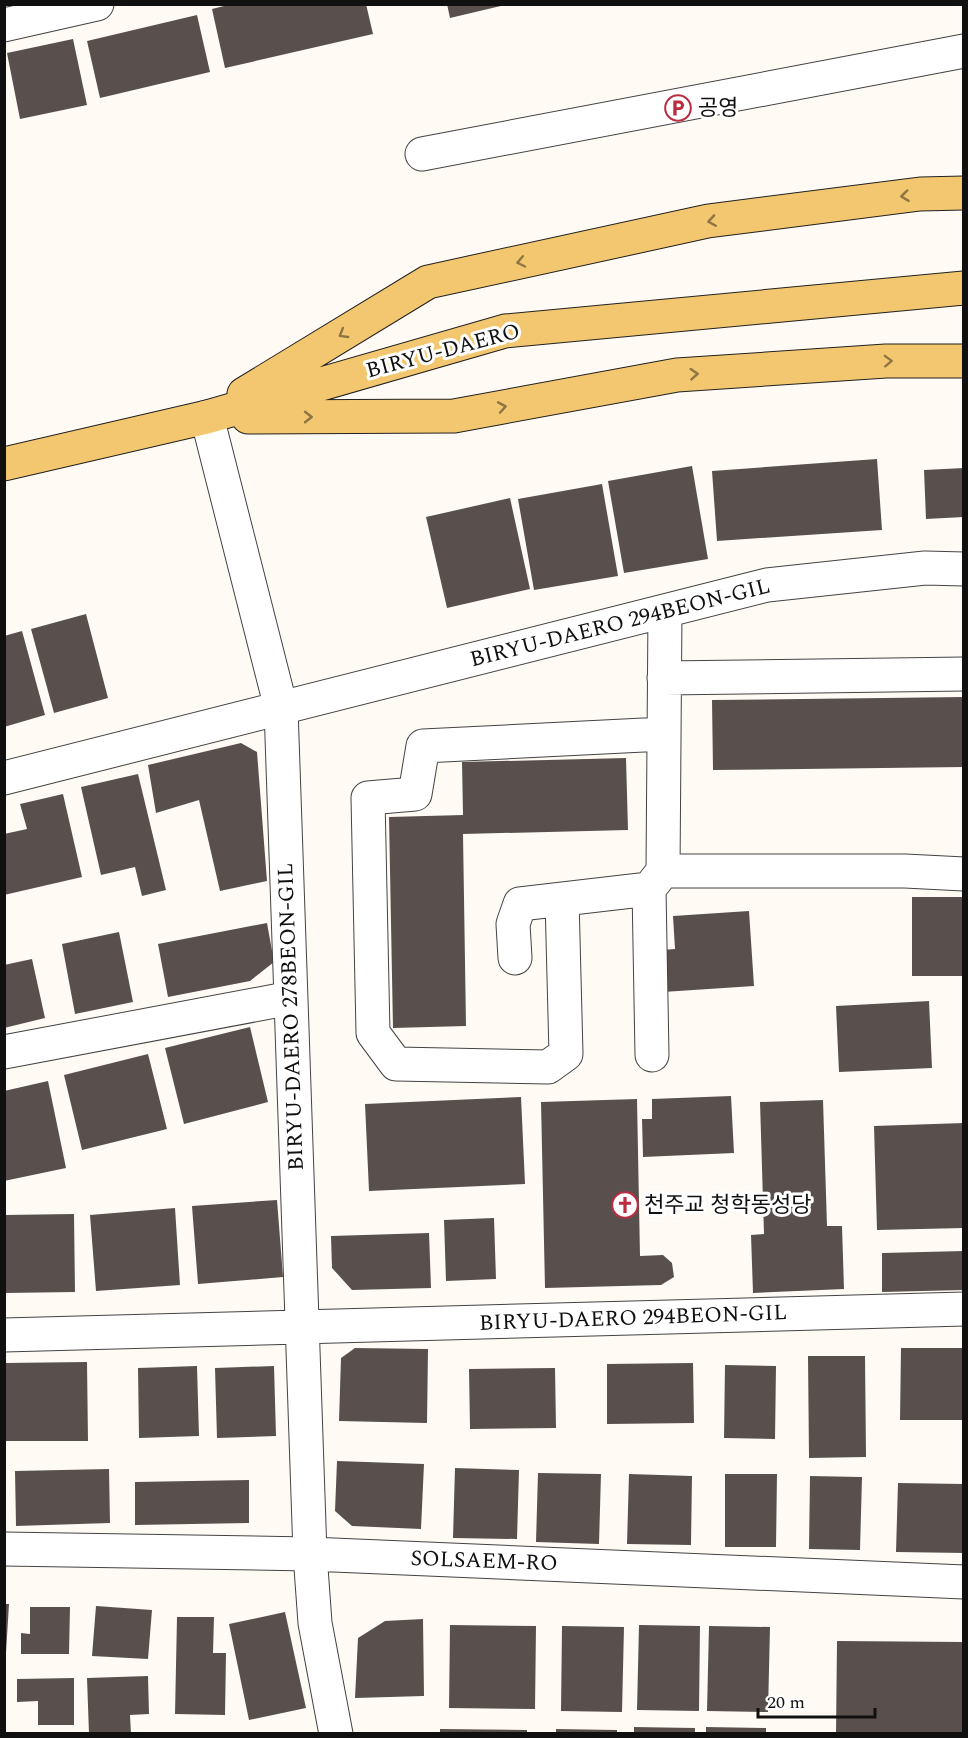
<svg xmlns="http://www.w3.org/2000/svg" width="968" height="1738" font-family="Spectral,'Noto Sans KR',serif">
<style>
.building{fill:#59504d}
.lines{fill:none;stroke-linecap:round;stroke-linejoin:round}
.minor-casing{stroke:#434343;stroke-width:35}
.major-casing{stroke:#212121;stroke-width:35}
.minor{stroke:#fff;stroke-width:33}
.major{stroke:#f3c76f;stroke-width:33}
.oneway{stroke:#8d7544}
.labels{text-anchor:middle;dominant-baseline:central;stroke-width:6;stroke-linejoin:round;paint-order:stroke}
.poi-label{font-size:22px;fill:#101010;stroke:#fff;text-anchor:start}
.street-label{font-size:22px;fill:#101010;stroke:#fff}
</style>
<rect width="100%" height="100%" fill="#fffbf4"/>
<!-- building -->
<path class="building" d="M232,4h134l7,30 -148,34 -13,-59z
M447,4h58v1l-55,13z
M197,15l13,57 -110,26 -13,-57z
M73,39l14,66 -67,14 -13,-66z
M877,459l5,71 -165,11 -5,-70z
M692,466l16,93 -84,14 -16,-92z
M964,468v49l-38,2 -2,-49z
M602,484l16,92 -84,14 -16,-91z
M510,498l20,91 -83,19 -21,-91z
M86,614l22,84 -54,15 -23,-84z
M22,631l23,84 -41,12v-91z
M964,697v70l-251,3 -1,-70z
M241,743l16,9 10,129 -47,10 -21,-91 -43,13 -8,-48z
M626,758l2,72 -165,4 3,192 -73,2 -4,-211 74,-2 -1,-53z
M138,774l28,116 -24,6 -7,-29 -34,8 -20,-88z
M63,794l19,83 -78,18v-61l23,-5 -7,-25z
M912,897h52v79h-52z
M749,911l5,75 -91,6 -2,-42 14,-1 -2,-33z
M267,923l7,39 -24,19 -82,16 -10,-53z
M119,932l14,70 -58,12 -13,-70z
M32,959l13,59 -41,10v-63z
M929,1001l3,67 -93,4 -3,-66z
M250,1027l18,75 -84,22 -19,-76z
M148,1054l19,75 -85,21 -18,-75z
M48,1081l18,87 -62,13v-90z
M731,1096l3,57 -91,4 -1,-38h10v-20z
M521,1097l4,87 -156,7 -4,-87z
M637,1099l3,157 23,-1 9,8 2,14 -13,8 -116,3 -4,-186z
M823,1100l4,126h15l2,63 -91,4 -2,-58 13,-1 -4,-132z
M964,1123v105l-87,2 -3,-104z
M277,1200l6,77 -85,7 -6,-78z
M175,1208l5,77 -84,6 -6,-76z
M74,1214l1,78 -71,1v-78z
M494,1218l2,61 -50,2 -2,-61z
M429,1233l2,55 -79,2 -20,-22 -1,-32z
M964,1251v39l-82,2v-39z
M355,1348l73,1 -1,74 -88,-2 2,-63z
M901,1348h63v72h-64z
M808,1356h57l1,101 -57,1z
M87,1362l1,79h-84v-78z
M693,1363l1,60 -87,1v-60z
M725,1365l51,1 -1,73 -51,-1z
M197,1366l2,70 -60,2 -1,-70z
M274,1366l2,70 -59,2 -2,-70z
M555,1368l1,60 -86,1 -1,-60z
M337,1461l87,3 -3,65 -69,-3 -17,-15z
M455,1468l64,2 -2,69 -64,-1z
M109,1469l1,54 -94,3 -1,-55z
M538,1473l63,1 -2,70 -63,-2z
M629,1474l63,2 -1,69 -64,-1z
M725,1474h52l-1,73h-51z
M810,1476l52,1 -2,73 -51,-1z
M249,1480v43l-114,2v-43z
M898,1483l66,1v69l-68,-1z
M5,1604h4l-3,49h-1z
M96,1606l56,4 -4,49 -56,-3z
M30,1607h40l-1,47h-48v-21l9,1z
M285,1612l21,96 -57,12 -20,-96z
M177,1617h37l-1,36h13l-1,62 -50,-1z
M423,1619l1,77 -69,2 3,-60 27,-17z
M450,1625l86,1 -1,83 -86,-1z
M639,1625l61,1 -1,85 -62,-1z
M562,1626l62,1 -2,85 -61,-1z
M709,1626l61,1 -2,85 -61,-1z
M837,1641l127,1v92h-128z
M148,1676l1,38 -19,1 1,19h-42l-2,-56z
M74,1678v47h-36v-24l-21,1v-23z
M634,1727l61,1v6h-61z
M706,1727l60,1v6h-60z
M440,1729l87,1v4h-87z
M556,1729l61,1v4h-61z"/>
<g class="lines">
<!-- minor casing -->
<g class="minor-casing">
<path id="minor" d="M4,25l93,-21
M422,154l542,-103
M207,417l74,291 29,846 5,69 21,111
M664,678l300,-4
M4,778l763,-193 158,-17 39,1
M663,871l2,-260
M562,899l4,155 -18,13 -152,-3 -23,-31 -5,-235 47,-4 8,-48 241,-12
M515,958l-2,-34 7,-20 129,-15
M4,1052l287,-54
M652,1055l-3,-166 14,-18h242l59,3
M4,1335l960,-26
M4,1549l306,5 654,28"/>
</g>
<!-- major casing -->
<g class="major-casing">
<path id="major" d="M244,394l184,-112 280,-61 212,-27 44,-1
M248,417l206,-1 223,-41 209,-14h78
M4,464l203,-47 298,-86 459,-43"/>
</g>
<!-- minor -->
<use href="#minor" class="minor"/>
<!-- major -->
<use href="#major" class="major"/>
</g>
<!-- one-way arrows -->
<defs><path id="oneway-chevron" d="M-2-3.5L2.5 0L-2 3.5" fill="none" stroke-width="1.6" stroke-linecap="round" stroke-linejoin="round" transform="scale(1.5)"/></defs>
<g class="oneway">
<use href="#oneway-chevron" transform="translate(905 196) rotate(173)"/>
<use href="#oneway-chevron" transform="translate(712 221) rotate(171)"/>
<use href="#oneway-chevron" transform="translate(521 262) rotate(168)"/>
<use href="#oneway-chevron" transform="translate(343 334) rotate(149)"/>
<use href="#oneway-chevron" transform="translate(888 361) rotate(-2)"/>
<use href="#oneway-chevron" transform="translate(694 374) rotate(-4)"/>
<use href="#oneway-chevron" transform="translate(502 407) rotate(-10)"/>
<use href="#oneway-chevron" transform="translate(308 417)"/>
</g>
<!-- icons -->
<defs>
<g id="parking-ring" transform="scale(1.35)"><circle r="9.5" fill="#fff" stroke="#bc2c40" stroke-width="1.5"/><path d="M-3.5-5.5H1a3.5 3.5 0 0 1 0 7H-1V5.5H-3.5ZM-1-3.4V-.6H.8a1.4 1.4 0 0 0 0-2.8Z" fill="#bc2c40"/></g>
<g id="church-ring" transform="scale(1.35)"><circle r="9.5" fill="#fff" stroke="#bc2c40" stroke-width="1.5"/><path d="M-1.2-6h2.4v3.5h3.3v2.4h-3.3V6h-2.4V-.1h-3.3v-2.4h3.3Z" fill="#bc2c40"/></g>
</defs>
<g fill-rule="evenodd">
<use href="#parking-ring" x="678" y="108"/>
<use href="#church-ring" x="625" y="1205"/>
</g>
<g class="labels">
<!-- poi labels -->
<g class="poi-label">
<text x="698" y="108">공영</text>
<text x="644" y="1205">천주교 청학동성당</text>
</g>
<!-- street labels -->
<g class="street-label">
<text transform="translate(443 351) rotate(-15)">BIRYU-DAERO</text>
<text transform="translate(620 623) rotate(-14)">BIRYU-DAERO 294BEON-GIL</text>
<text transform="translate(291 1017) rotate(-92)">BIRYU-DAERO 278BEON-GIL</text>
<text transform="translate(633 1318) rotate(-2)">BIRYU-DAERO 294BEON-GIL</text>
<text transform="translate(484 1561) rotate(2)">SOLSAEM-RO</text>
</g>
</g>
<!-- border -->
<rect width="968" height="1738" fill="none" stroke="#101010" stroke-width="12"/>
<!-- scale -->
<path d="M758 1708v9h117v-9" fill="none" stroke="#101010" stroke-width="3"/>
<text x="767" y="1708" font-size="18" fill="#101010" stroke="#ffffff" stroke-width="4.5" paint-order="stroke">20 m</text>
</svg>
